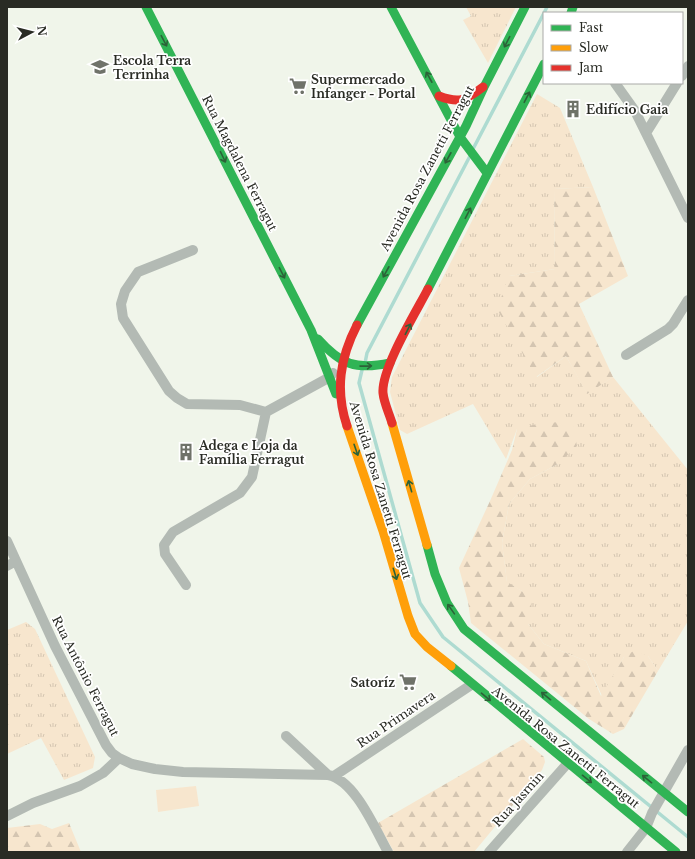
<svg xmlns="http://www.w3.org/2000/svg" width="695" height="859" font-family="'Libre Baskerville',serif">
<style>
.grass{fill:url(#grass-tufts)}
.forest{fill:url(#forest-firs)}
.pitch{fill:#f7e6ce}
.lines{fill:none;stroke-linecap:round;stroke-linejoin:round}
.stream{stroke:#aedbd1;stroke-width:3.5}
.street{stroke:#b3bab4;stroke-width:10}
.fast{stroke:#30b455;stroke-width:9}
.slow{stroke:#ff9f0a;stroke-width:9}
.jam{stroke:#e5322d;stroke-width:9}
.oneway{stroke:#2c6238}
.labels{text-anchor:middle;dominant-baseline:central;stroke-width:3.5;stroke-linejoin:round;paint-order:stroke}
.poi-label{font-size:12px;font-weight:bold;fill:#292b24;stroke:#fff;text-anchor:start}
.street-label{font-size:12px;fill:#292b24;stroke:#fff}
</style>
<defs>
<pattern id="grass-tufts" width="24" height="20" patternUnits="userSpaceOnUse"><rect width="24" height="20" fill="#f7e6ce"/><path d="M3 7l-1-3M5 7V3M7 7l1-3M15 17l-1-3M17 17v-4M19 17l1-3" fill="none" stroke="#d4c5b1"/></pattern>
<pattern id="forest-firs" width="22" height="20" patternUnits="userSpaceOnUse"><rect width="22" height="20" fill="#f7e6ce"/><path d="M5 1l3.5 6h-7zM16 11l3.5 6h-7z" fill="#d4c5b1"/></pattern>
</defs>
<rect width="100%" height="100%" fill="#f0f5ea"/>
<!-- grass -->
<path class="grass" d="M466,7h50l-28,56 -25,-43 8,-4z
M537,94l23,14 33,79 -39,2 1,80 -46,7 28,101 29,-21 21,37 26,-16 75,93v151l-30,50 -10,-15 -24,1 -22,39 -16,-35 -42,-17 -16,-20 -6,-33 -15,-8 -5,-40 7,-39 21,-25 28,-15 -41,-35 -11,30 -33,-55 -66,30 -7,-4 -10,-38 2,-15z
M26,622l9,7 60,128 -2,11 -29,12 -23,-42 -34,16v-124z"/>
<!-- forest -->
<path class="forest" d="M593,187l35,89 -49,28 34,73 -26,17 -21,-38 -30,21 -39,-68 12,-33 46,-7 -1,-80z
M559,422l14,4 4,20 -19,18 -28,15 -21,25 -7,39 5,39 15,9 10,11 -4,22 16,20 42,17 15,35 23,-39 11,-7 13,6 10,15 -34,58 -11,5 -24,-15 -118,-96 -3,-21 -9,-34 31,-67 22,-51 5,-21 20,-5z
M523,739l21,18 1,5 -3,8 -68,82h-80l-16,-29z
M69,823l12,29h-74v-24l33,-4 12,5z"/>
<!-- pitch -->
<path class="pitch" d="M196,786l3,20 -41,6 -2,-22z"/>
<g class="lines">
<!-- stream -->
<path class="stream" d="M544,13l3,-6
M473,149l71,-136
M365,363l2,-10 103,-197
M362,370l-3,13 61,220 23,34 245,200"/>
<!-- street -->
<path class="street" d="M682,76l6,-10
M615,83l20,28 53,107
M646,133l31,-50
M193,250l-55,22 -13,19 -4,13 2,14 46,73 8,7 10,6 53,1 26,7 64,-35 3,-4
M626,355l42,-26 5,-5 15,-24
M7,541l48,105 51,99 6,8 7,5 13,6 23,5 28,3 145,3
M7,566l9,-5
M186,585l-21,-31 -1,-9 9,-13 67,-39 12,-16 14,-65
M286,736l42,39c27,5 47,54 60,77
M334,776l137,-91
M7,816l26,-13 47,-17 23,-13 16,-15
M489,852l78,-88
M627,852l19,-24 6,-15 36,-63"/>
<!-- fast -->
<path class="fast" d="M146,7l165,323 25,64
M391,7l69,130 27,36
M571,13l2,-6
M428,289l116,-225
M357,325l109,-199 18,-39 41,-80
M318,339c23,26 38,31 72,24
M427,545l8,29 12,29 17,26 224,183
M451,666l225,186"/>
<!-- slow -->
<path class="slow" d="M392,423l35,122
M347,426l36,105 25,85 7,18 12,13 24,19"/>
<!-- jam -->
<path class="jam" d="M439,96c21,8 27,4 44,-9
M392,423c-3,-10 -8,-20 -9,-30 -2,-24 33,-81 45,-104
M347,426c-12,-36 -7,-68 10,-101"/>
</g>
<!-- one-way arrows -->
<defs><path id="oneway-shaft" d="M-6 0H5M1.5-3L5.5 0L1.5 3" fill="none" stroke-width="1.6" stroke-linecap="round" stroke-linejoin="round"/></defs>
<g class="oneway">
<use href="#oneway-shaft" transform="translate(164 41) rotate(62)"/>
<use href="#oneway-shaft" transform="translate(507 42) rotate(117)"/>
<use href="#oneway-shaft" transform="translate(429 77) rotate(-119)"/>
<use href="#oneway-shaft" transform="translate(527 97) rotate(-62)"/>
<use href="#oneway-shaft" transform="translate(223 157) rotate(64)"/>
<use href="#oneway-shaft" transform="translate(448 158) rotate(119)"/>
<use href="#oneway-shaft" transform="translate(468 213) rotate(-63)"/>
<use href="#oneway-shaft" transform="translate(386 272) rotate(119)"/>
<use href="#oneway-shaft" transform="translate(282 273) rotate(63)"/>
<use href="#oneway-shaft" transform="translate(408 329) rotate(-63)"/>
<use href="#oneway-shaft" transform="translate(366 366) rotate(-1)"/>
<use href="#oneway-shaft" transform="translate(356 450) rotate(71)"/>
<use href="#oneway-shaft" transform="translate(410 486) rotate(-106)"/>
<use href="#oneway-shaft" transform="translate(395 574) rotate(73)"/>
<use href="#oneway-shaft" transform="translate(451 609) rotate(-125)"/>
<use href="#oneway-shaft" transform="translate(546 696) rotate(-141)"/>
<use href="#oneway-shaft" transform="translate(486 697) rotate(40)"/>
<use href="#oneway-shaft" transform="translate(587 779) rotate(39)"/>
<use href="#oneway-shaft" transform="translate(647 779) rotate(-141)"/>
</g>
<!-- icons -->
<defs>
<g id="school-bare" transform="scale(1.38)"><path d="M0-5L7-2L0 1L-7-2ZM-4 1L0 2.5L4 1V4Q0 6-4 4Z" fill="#6f7269" stroke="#fff" stroke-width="2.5" paint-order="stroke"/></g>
<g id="supermarket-bare" transform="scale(1.38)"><path d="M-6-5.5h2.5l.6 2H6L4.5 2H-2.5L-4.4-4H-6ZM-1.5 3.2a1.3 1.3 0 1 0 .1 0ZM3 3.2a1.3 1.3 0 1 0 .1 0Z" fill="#6f7269" stroke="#fff" stroke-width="2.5" paint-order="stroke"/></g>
<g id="building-bare" transform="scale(1.38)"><path d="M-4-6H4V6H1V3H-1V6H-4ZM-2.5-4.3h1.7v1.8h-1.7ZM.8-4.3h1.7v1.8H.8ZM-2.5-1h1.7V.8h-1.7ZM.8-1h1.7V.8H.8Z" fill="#6f7269" stroke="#fff" stroke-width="2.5" paint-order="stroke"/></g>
</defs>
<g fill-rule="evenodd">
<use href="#school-bare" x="100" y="67"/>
<use href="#supermarket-bare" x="298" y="86"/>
<use href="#building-bare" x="573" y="109"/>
<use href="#building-bare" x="186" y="452"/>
<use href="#supermarket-bare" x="408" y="682"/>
</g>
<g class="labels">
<!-- poi labels -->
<g class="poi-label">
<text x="113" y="60">Escola Terra<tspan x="113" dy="14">Terrinha</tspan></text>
<text x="311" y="79">Supermercado<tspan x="311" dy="14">Infanger - Portal</tspan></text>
<text x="586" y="109">Edifício Gaia</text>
<text x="199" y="445">Adega e Loja da<tspan x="199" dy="14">Família Ferragut</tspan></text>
<text x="395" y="682" text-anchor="end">Satoríz</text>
</g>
<!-- street labels -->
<g class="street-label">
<text transform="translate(240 163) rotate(63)">Rua Magdalena Ferragut</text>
<text transform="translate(427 168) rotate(-62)">Avenida Rosa Zanetti Ferragut</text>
<text transform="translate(381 490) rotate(73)">Avenida Rosa Zanetti Ferragut</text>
<text transform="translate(86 676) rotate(63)">Rua Antônio Ferragut</text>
<text transform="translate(396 719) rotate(-34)">Rua Primavera</text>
<text transform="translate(566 747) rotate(39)">Avenida Rosa Zanetti Ferragut</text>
<text transform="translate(518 799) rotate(-48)">Rua Jasmin</text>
</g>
</g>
<!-- border -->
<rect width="695" height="859" fill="none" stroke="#292b24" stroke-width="16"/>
<!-- legend -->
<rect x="543" y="12" width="140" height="72" fill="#ffffff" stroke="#a9aaa7"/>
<rect x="551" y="25" width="20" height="6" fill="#30b455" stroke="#a9aaa7"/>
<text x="579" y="32" font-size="12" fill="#292b24">Fast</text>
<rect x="551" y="45" width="20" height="6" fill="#ff9f0a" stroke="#a9aaa7"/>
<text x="579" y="52" font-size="12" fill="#292b24">Slow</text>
<rect x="551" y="65" width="20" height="6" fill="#e5322d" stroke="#a9aaa7"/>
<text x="579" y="72" font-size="12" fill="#292b24">Jam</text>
<!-- north arrow -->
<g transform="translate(32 32) rotate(83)" stroke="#ffffff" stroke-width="3" paint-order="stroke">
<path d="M0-3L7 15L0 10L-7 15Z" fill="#292b24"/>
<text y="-6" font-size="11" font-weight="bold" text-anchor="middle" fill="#292b24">N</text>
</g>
</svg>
